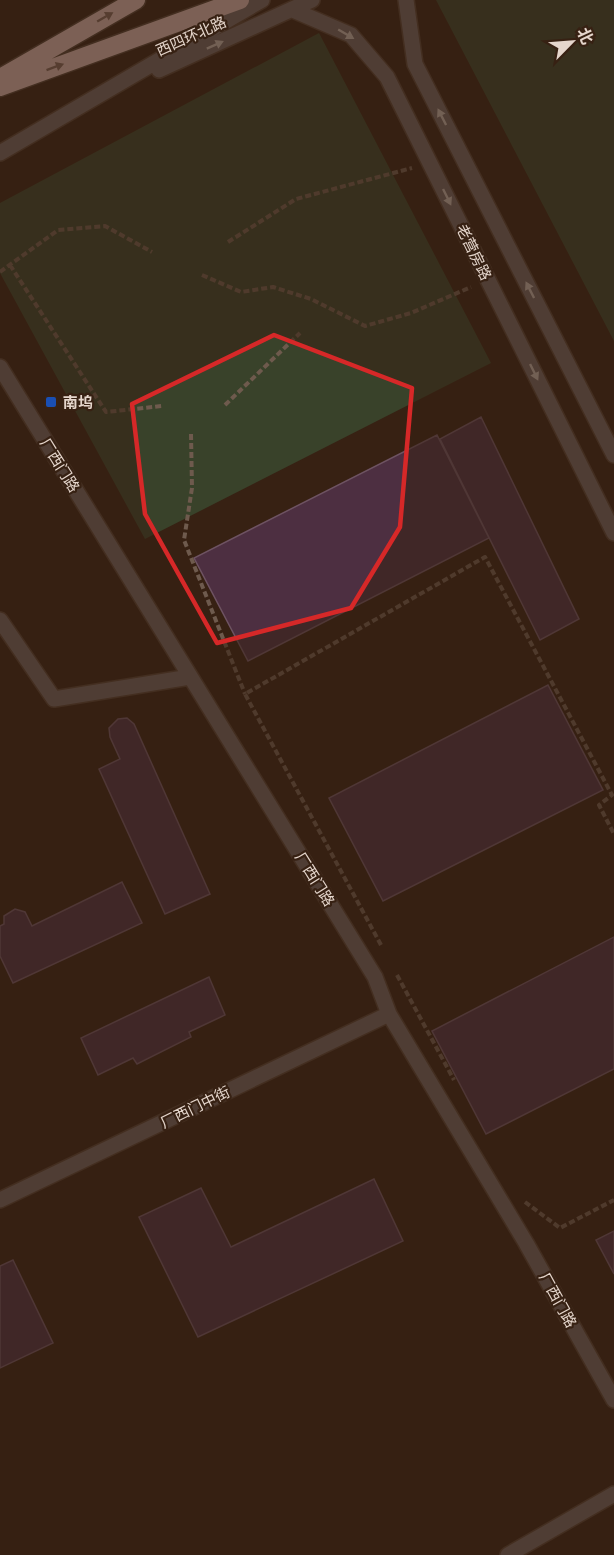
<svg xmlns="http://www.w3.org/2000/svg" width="614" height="1555" font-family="'PT Sans Narrow','Noto Sans SC',sans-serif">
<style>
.green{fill:#39422a}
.building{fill:#4d2f41;stroke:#6e5362;stroke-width:1.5}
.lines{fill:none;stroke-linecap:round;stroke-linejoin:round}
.minor-casing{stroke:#533e31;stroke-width:18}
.highway-casing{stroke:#533e31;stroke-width:21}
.path{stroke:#6e5a4d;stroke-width:4;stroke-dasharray:6 3;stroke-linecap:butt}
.minor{stroke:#6e605d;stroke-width:15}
.highway{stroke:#d0aea6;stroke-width:18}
.oneway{fill:#7c6055}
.oneway2{fill:#bbada5}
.marked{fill:none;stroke:#d62828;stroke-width:4.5;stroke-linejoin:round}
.transit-dot{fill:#1a4fb4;stroke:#372113;stroke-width:2}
.labels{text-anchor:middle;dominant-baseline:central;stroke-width:4.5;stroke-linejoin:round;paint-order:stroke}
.street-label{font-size:15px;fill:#e5d6cc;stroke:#372113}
.poi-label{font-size:15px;font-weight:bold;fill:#e5d6cc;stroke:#372113;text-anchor:start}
</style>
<rect width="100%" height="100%" fill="#372113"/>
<!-- green -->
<path class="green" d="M436,0h178v341z
M319,33l172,330 -346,176 -145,-266v-70z"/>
<!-- building -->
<path class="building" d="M481,417l98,202 -39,21 -100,-201z
M437,435l52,103 -241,123 -54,-103z
M548,685l55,105 -220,111 -54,-103z
M127,718l7,6 76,170 -45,20 -66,-145 21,-10 -10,-22 -1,-9 9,-9z
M122,882l20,41 -129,60 -13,-27v-30l4,-2v-8l11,-7 10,3 7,14z
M614,937v132l-128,65 -54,-103z
M209,977l16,38 -36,17 2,5 -54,27 -4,-6 -35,17 -17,-37z
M374,1179l29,62 -205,96 -59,-120 62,-29 30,59z
M614,1231v43l-18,-34z
M13,1260l40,83 -53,25v-102z"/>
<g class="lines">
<!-- minor casing -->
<g class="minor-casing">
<path id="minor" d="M406,0l9,64 199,391
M293,10l58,25 36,42 227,456
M159,70l153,-70
M0,153l262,-153
M0,367l375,610 14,37 137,229 88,157
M0,620l54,79 136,-22
M0,1200l389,-186
M508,1555l106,-61"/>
</g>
<!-- highway casing -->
<g class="highway-casing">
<path id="highway" d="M2,77l134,-77
M0,87l240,-87"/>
</g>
<!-- path -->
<path class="path" d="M228,242l68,-43 116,-31
M10,265l96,147 56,-6
M0,272l58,-42 47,-4 47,26
M202,275l39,17 32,-5 38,12 54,27 46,-13 60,-26
M225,405l75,-72
M191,434l1,54 -8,52 61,154
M381,945l-136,-251 240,-137 127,238 -13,10 15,29
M397,975l57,105
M525,1202l35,26 54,-28"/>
<!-- minor -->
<use href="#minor" class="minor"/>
<!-- highway -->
<use href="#highway" class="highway"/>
</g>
<!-- one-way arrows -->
<defs><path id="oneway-solid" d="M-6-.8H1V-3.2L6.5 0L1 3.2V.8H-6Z" transform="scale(1.5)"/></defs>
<g class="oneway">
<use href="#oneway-solid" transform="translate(105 17) rotate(-30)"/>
<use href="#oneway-solid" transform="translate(55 67) rotate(-20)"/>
</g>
<g class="oneway2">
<use href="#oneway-solid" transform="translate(346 34) rotate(30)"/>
<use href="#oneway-solid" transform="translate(215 45) rotate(-24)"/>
<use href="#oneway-solid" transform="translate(442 117) rotate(-117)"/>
<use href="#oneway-solid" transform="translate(447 197) rotate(64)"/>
<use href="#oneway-solid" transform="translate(530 290) rotate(-117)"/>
<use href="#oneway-solid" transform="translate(534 372) rotate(64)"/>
</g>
<!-- marked area -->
<path d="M0 0H614V1555H0ZM274,335l138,53 -12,139 -49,81 -134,35 -72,-129 -13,-110z" fill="#372113" fill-opacity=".55" fill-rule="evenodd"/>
<path class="marked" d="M274,335l138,53 -12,139 -49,81 -134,35 -72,-129 -13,-110z"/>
<!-- markers -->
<rect class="transit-dot" x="45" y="396" width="12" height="12" rx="3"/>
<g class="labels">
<!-- street labels -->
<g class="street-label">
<text transform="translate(191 36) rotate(-24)">西四环北路</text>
<text transform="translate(474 252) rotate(64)">老营房路</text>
<text transform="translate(60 465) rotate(58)">厂西门路</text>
<text transform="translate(315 879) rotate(58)">厂西门路</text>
<text transform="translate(195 1107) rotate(-26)">厂西门中街</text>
<text transform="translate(558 1300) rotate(61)">厂西门路</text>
</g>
<!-- poi labels -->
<g class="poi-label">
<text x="63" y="402">南坞</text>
</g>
</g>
<!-- north arrow -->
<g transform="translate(572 42) rotate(65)" stroke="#372113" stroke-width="4.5" paint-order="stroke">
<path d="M0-4.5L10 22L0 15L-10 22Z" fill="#e5d6cc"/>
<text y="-9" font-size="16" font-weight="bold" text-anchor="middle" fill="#e5d6cc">北</text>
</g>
</svg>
